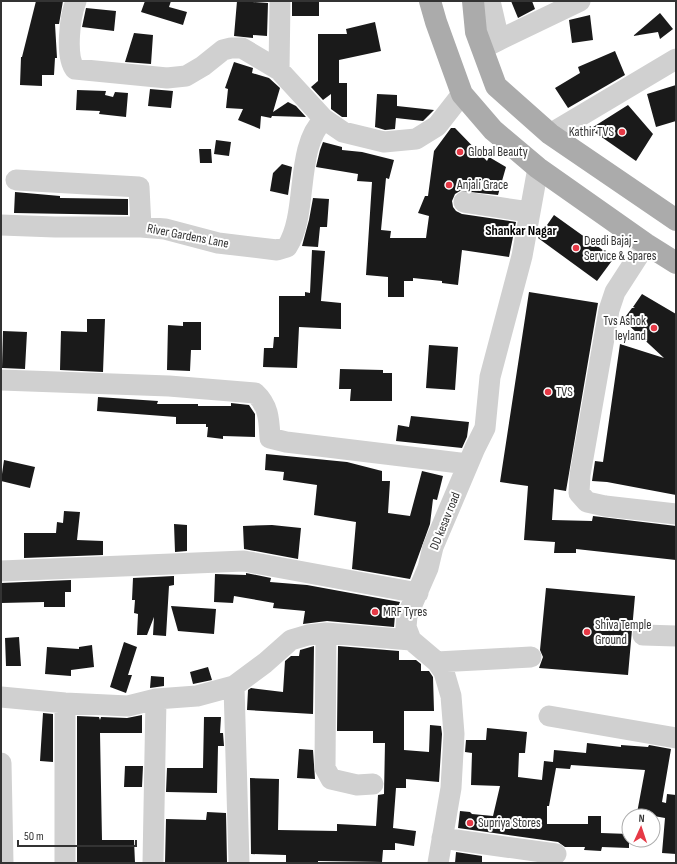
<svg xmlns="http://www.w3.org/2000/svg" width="677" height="864" font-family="'Sofia Sans Condensed',sans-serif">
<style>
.building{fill:#1a1a1a}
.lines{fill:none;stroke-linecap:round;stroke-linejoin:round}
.minor{stroke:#d0d0d0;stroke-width:21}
.major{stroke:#ababab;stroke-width:22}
.poi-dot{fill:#e63946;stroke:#fff;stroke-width:1.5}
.labels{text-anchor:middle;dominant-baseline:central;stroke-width:4;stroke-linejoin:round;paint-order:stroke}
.poi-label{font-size:13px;fill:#333;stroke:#fff;text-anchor:start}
.street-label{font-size:13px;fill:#333;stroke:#fff}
.neighbourhood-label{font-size:14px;font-weight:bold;fill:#000;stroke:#fff}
</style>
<rect width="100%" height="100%" fill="#fff"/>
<!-- building -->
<path class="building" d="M36,1h27l-4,23h-4l2,34h-2l-1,17h-12v11l-22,-1 1,-28h1z
M145,1h26l-2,6 18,5 -4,13 -42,-13z
M237,1l31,2 -1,33 -14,-1v3l-19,-2z
M292,1h27v15h-27z
M511,1h21l3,8 -17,9z
M86,8l30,3 -2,20 -32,-4z
M660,13l13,16 -13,10 -2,-7 -25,4z
M590,15l3,25 -21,3 -3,-23z
M375,22l6,29 -42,9v23h8v34h-5l-11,-8v-15l-8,6 -12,-13 7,-6v-47h29l-1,-5z
M134,33l19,2 -2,29 -26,-2z
M615,51l10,24 -57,33 -13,-20 25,-15 -2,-6z
M234,62l19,6 -1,5 17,5 11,10 -7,24 15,-10 8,4 10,11 -34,-1 -1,2 -10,-2 -1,13 -22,-9 5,-11 -17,-1 2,-19 -3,-1z
M676,85v36l-20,6 -9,-33z
M150,89l23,2 -2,17 -23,-2z
M77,90l29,1 -1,4 8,2 2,-5 13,1 -2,24 -27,-3 1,-3 -24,-1z
M377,94l20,1v11l37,4 -11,11 -27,-3 -1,11 -10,1 -10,-3z
M628,105l25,29 -17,27 -46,-32z
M451,128h4l32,33 2,-4 17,10 -8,28 -38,-4 -5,3 -3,7 1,6 3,4 6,3 54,8 -7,35 -47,-7 -4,35 -16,-2v-2l-29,-3v3h-9v16h-16v-20l-22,-2 6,-93 -15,-1 1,-7 -42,-7 4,-17 3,-8 19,5v3l20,2 32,8 -5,19 -3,-1 -5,52 10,1 -1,7h36l3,-22 -11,-3 7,-17h3l6,-45z
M216,140l15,2 -2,14 -15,-2z
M199,149h12l1,14h-12z
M282,164l10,3 -4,28 -18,-4 3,-18z
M15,192l45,4v2l68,1v16l-114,-2z
M313,198l16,1 -2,28h-7l-2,20 -16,-1 7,-26z
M554,215l60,43 -17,23 -59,-43z
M312,250l13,1 -4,50 20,2v26l-42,-2 -2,41 -34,-1 1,-19h9l1,-11h5v-41h26v-4l5,1z
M529,292l69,11 -32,188 -12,-2 -2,31 40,1 1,-5 83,10v34l-100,-11v4h-22l1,-11 -31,-2 4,-54 -28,-4z
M642,294l34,20v181l-69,-13 -15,-1 3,-20 8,1 17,-118 44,14 -41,-38 9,-12h3l-2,-1z
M87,319h18l-2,53 -43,-2 1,-39 26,1z
M183,322h18v28h-10l-1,21 -23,-1 1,-45 15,1z
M3,331l24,1 -2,37 -23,-1z
M429,345l29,2 -3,43 -29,-2z
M340,369l43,1v3h9v28h-42l1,-12h-12z
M98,397l60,4 -1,3h41v2h33v-3l18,2 6,9v23l-32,-1v3l-16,-2 1,-10h-2v-3h-30v-7l-79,-6z
M411,416l58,6 -2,15 -5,11 -66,-7 2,-16 11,2z
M266,454l81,8 35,9v10h8l-2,32 22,3 12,-45 21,5 -6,24 -4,-1 -3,25 -20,55 -58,-10 4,-47 -42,-7 3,-30 -34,-5 1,-8 -19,-2z
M4,460l31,7 -5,21 -29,-7z
M64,511l16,1 -3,28 26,1v14l-79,3v-25h32l1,-11 6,1z
M174,524l13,1v26l-12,1z
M272,525l29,3 -3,31 -54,-10 -1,-23z
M246,573l25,5 -1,4 37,3 93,17 -5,13 -1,12 -67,-6 -24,3 2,-13 -32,-3 1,-5 -40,-7 -1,7 -19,-1 1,-28 31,1z
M174,576v9l-5,1 -3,50 -13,-1 1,-18 -7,18h-10l1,-21 -4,-1 1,-13h-3l1,-22z
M71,580v12h-6v15h-21v-5l-43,1v-20z
M546,588l89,8 -7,79 -89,-7 4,-11 -3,-7z
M171,606l45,3 -2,25 -36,-3z
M19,637l2,29h-15l-1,-28z
M124,642l13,5 -9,28h4l-6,18 -16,-6z
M92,645l2,22 -23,3v6l-26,-2 2,-27 32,2v-2z
M314,646l-1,68 -66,-4 1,-20 3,-2 32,4 2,-31 6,-5h8l1,-6z
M338,646l61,5v9h17l5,4v7h8l4,6 1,34h-30v39l25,2 1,-27 11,1 1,8 -3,48 -33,-3v9h-10l-3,40 23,3 -2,15 -19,-3v7h-12l-1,12 -64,-1v2h-32v-8l-35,-1 -1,-76 29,1 -1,51 59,1v-7l39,2 2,-31 6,-1 1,-51h-12v-12h-36z
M208,667l4,13 -19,4 -3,-12z
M151,676l13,1v9l-14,2z
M43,713l10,1v48l-13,-1z
M142,715v18h-42l2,107h32l1,23h-58v-147l22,1 1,3 1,-3 26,1z
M204,717h17l-1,16h3l1,13h-6l-1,47 -51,-1 1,-24h36z
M487,728l40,4 -2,21h-6l-1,24 24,3 2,-19 9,1 1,-12 32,3 1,-10 34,4v-2l27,2 1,-2 22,4 -9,53 4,1 1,-9 9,1v59l-14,-1 3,-35 -28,-5 8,-43 -74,-5 -1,4 -14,-1 -7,38h-2v18h41v-8h13v17l28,1v14l-27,-1 -1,4 -17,-1 1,-3h-20l-7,-5 -100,-14 2,-17 10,1 2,2 21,2 7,-30 -29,-1 1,-32 -7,-1 1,-12h20z
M299,749l14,1 2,29 -18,-1z
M125,766h18l-1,21h-18z
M207,812l19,1 1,50h-62l1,-44 40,1z
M456,852l26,4v7h-27z"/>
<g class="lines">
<!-- minor -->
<path class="minor" d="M76,1c-6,15 -11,55 -1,68l92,9 19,-2 17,-10 20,-16 8,-2h11l37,22 45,49 19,13 41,10 32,-3 21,-13 25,-32
M499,40l81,-39
M487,46l12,-6 -9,-39
M279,70l1,-69
M550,134l126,-75
M16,180l123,7 2,40
M464,202l65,10
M1,225l54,2h86l24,2 53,14 59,7 10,-3c22,-34 7,-99 37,-128
M646,244l-31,48 -6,18 -29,165 -1,18 8,9 18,4 71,8
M1,380l168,6 86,7c14,13 14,27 15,45l16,4 182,22
M1,571l243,-10 174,32
M326,633l-1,135 6,11 26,6 16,-1
M643,635l33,1
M437,662l94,-5
M234,686l5,177
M1,697l64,6 63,3 28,-7 41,-3 37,-10 31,-23 26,-23 17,-5 18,-2 85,7
M549,716l127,22
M1,763l2,100
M442,838l114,16
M65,863v-160
M153,863l3,-164
M438,863l13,-75 3,-54 -3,-38 -7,-24 -7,-10 -26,-22 -5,-13 1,-11 21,-48 5,-21 42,-99 10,-20 5,-51 32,-121 16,-88"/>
<!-- major -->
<path class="major" d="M430,1l6,21 26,72 31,36 45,38 108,76 30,19
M473,1l3,31 20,54 54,48 126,86"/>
</g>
<!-- markers -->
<g class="poi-dot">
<circle cx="622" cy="132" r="4"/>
<circle cx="460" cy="152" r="4"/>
<circle cx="449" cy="185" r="4"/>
<circle cx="576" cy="248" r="4"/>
<circle cx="654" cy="328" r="4"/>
<circle cx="548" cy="392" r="4"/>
<circle cx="375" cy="612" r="4"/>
<circle cx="587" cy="632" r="4"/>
<circle cx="470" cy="823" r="4"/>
</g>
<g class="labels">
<!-- poi labels -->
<g class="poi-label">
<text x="614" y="132" text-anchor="end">Kathir TVS</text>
<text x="468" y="152">Global Beauty</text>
<text x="457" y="185">Anjali Grace</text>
<text x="584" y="241">Deedi Bajaj -<tspan x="584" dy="15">Service &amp; Spares</tspan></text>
<text x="646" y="321" text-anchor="end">Tvs Ashok<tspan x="646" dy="15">leyland</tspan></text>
<text x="556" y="392">TVS</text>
<text x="383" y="612">MRF Tyres</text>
<text x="595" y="625">Shiva Temple<tspan x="595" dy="15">Ground</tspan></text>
<text x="478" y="823">Supriya Stores</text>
</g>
<!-- street labels -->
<g class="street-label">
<text transform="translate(188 236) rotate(11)">River Gardens Lane</text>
<text transform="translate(445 521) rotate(-68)">DD kesav road</text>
</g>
<!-- neighbourhood labels -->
<g class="neighbourhood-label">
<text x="521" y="230">Shankar Nagar</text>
</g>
</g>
<!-- border -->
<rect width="677" height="864" fill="none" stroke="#333333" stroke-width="4"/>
<!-- north arrow -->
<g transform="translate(641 828) rotate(3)"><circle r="19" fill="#ffffff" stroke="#adadad"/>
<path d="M0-3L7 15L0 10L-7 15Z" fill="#e63946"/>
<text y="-6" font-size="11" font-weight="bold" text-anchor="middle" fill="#333333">N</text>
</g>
<!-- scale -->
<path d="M18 840v6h118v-6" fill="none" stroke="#333333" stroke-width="2"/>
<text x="24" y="840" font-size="12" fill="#333333" stroke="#ffffff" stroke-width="3" paint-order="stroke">50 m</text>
</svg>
